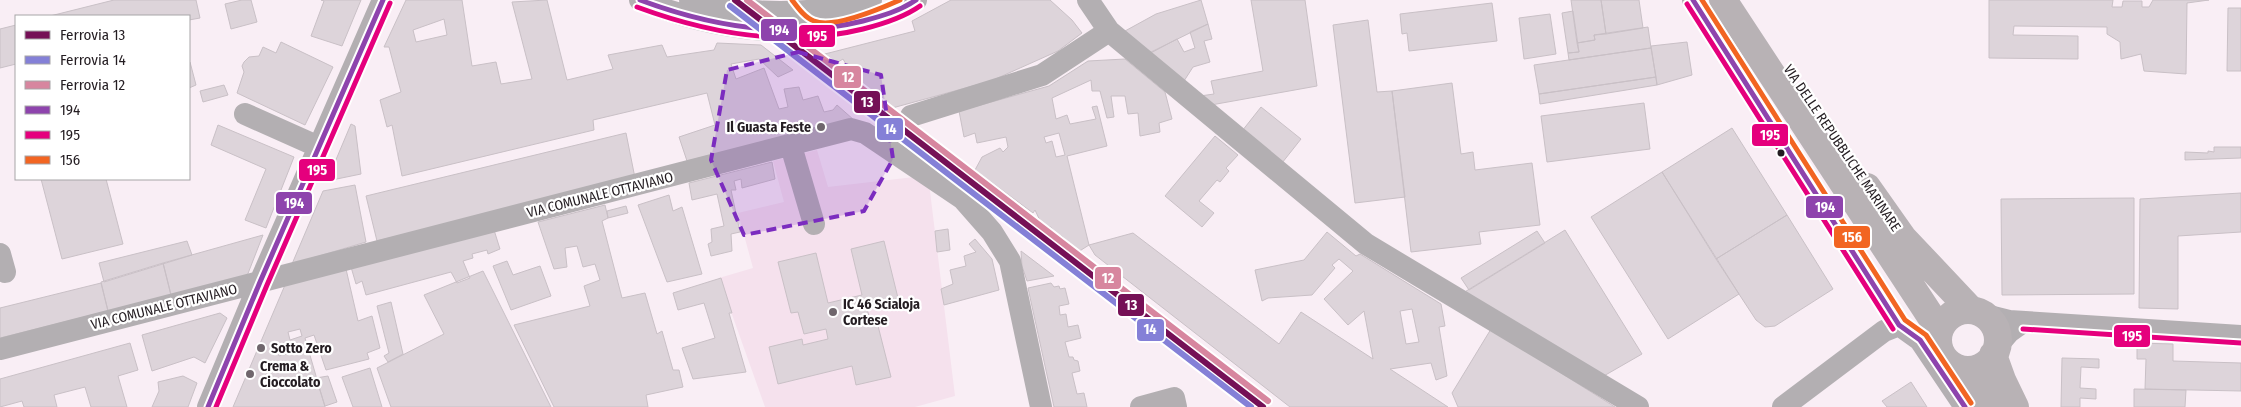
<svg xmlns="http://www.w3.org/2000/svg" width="2241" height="407" font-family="'Fira Sans Condensed',sans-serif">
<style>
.built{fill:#f5e1ed}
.building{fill:#ddd4da;stroke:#c9c0c6;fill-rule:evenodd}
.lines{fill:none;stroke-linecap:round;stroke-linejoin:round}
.minor{stroke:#b3afb2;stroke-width:22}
.major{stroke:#b8b2b5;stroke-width:28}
.bus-1-casing{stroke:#fff;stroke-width:9}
.bus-2-casing{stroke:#fff;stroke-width:9}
.bus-3-casing{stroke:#fff;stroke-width:9}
.bus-1{stroke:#8e44ad;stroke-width:5}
.bus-2{stroke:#e5007d;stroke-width:5}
.bus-3{stroke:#f26522;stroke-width:5}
.rail-1-casing{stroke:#fff;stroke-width:10}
.rail-2-casing{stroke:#fff;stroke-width:10}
.rail-3-casing{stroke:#fff;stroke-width:10}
.rail-1{stroke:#751056;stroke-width:6}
.rail-2{stroke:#8480d7;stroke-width:6}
.rail-3{stroke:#d7869f;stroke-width:6}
.marked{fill:#7b2cbf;fill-opacity:0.2;stroke:#7b2cbf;stroke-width:4;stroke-dasharray:10 6;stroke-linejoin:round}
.poi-dot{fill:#6f666c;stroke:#fff;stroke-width:2}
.bus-dot{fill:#241d22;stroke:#fff;stroke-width:2}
.labels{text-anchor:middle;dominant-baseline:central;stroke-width:4.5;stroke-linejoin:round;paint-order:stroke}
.poi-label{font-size:14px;font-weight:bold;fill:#241d22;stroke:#fff;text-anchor:start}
.street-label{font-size:14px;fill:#241d22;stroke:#fff}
.line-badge{stroke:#fff;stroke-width:2}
.badge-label{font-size:14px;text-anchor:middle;font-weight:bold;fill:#fff}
</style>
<rect width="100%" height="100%" fill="#f9eef5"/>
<!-- built -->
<path class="built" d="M817,150l11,37 95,-11 6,7 26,213 -40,11h-150l-46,-129 34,-10 -15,-55 46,-11 -11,-41z"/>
<!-- building -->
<path class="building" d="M114,0h82l4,18 -11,2v-4h-139z
M242,0h9l6,22 -26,7 -6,-25z
M321,0h40l-19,46 -31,-10 13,-35z
M406,0h56l10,66 24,-4 5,22 31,-5 -20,-77 35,-2 20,80 46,-11 -5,-14 54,-10 5,12 47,-7 3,-7 44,2 32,25 -15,7 -19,-18 -28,5 5,15 28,-11 15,41 9,-2 -4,-18 15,-2 4,13 15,-4 6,16 9,-2 4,-5 17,15 -167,41 -8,-24 36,-12 -8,-32 -114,27 1,10 -192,46 -10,-51 -5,2 -7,-27 21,-8 -12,-45h-5zM444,19l3,16 -31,7 -3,-12z
M951,0h99l22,20 10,13 -24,18 -67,30 -106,29 -3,-13 -9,3 -14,-13 -16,-28 -13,8 -13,-11 98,-25 -3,-10z
M1201,0l7,24 -61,30 -22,-23 31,-17z
M1251,0h54l12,86 -106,19 -11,-9 14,-2 -3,-13 52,-10z
M1571,0h30l5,34 -12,1 1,5 -18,3z
M1601,0h38l4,28 -37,6z
M1989,0h124l-1,7h10l1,-6h19v6h7l4,-7h56l-22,3 -1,71 -42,-3 -3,-17 -20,5 -1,-17 -13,-8v-7l-93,-1 -1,9 65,1v23l-89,-1z
M1492,3l5,38 -88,10 -2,-18 -5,1 -2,-20z
M2228,8h13v63h-14z
M1573,11l6,41 -11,1 -6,-40z
M1550,14l6,40 -32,5 -5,-41z
M1368,20l9,72 15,-1 13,106 -50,6 -22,-178z
M1208,24l4,15 -8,2 6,21 -17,5 -9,14 -37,-26 30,-16 7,13 11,-4 -5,-16z
M16,25v39l-16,4v-39z
M1648,27l3,21 -82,12 -1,-7 11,-1 -2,-9 18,-3 -1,-5z
M281,42l52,25 -28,58 -68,-32 7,-21 -2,-6 2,-4 5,-5 10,-1 4,-9 13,6z
M1687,42l5,33 -35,10 -6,-39z
M1651,48l5,29 -117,17 -5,-29z
M1125,59l40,33 7,27 -13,4 1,9 -20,4 -2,-23 -10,1 -3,-18h-14l3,21 -7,1 -7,-27h-8l-1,-11 -39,18 4,21 11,-4 3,9 26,-5 -4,-12 5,-1 10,40 -40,10 22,89 -11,7 -16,-16 -6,1 -5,-10h-8l-8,-17 -2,3 -58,-43 7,-13 18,-9 3,4 5,-5 -2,-10 -29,6 -2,-10 -11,4 -5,-26 90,-25 39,-25zM1059,133l6,22 -9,2 -4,-16 -6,2 -2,-6z
M190,62l6,23 -7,3v-25z
M1656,77l1,8 -117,19 -1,-10z
M1452,83l9,71 12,-2 2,18 57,-7 8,62 -61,7 2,12 -70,8 -19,-161z
M224,85l4,10 -25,7 -3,-11z
M1644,103l6,46 -103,13 -6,-46z
M1261,107l40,32 -19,24 -40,-32z
M351,124l4,2 6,48 -34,7z
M218,125l76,32 -28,71 -21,-8 21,-51 -55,-24z
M1732,128l55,87 -71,44 -54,-87z
M626,133l9,45 -258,63 -11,-45z
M1215,136l23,19 -12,13 3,3 -9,11 -3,-2 -18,21 15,12 -12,14 -37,-31z
M2214,147h27v11l-56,2v-8l23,1v-2l6,1z
M772,162l3,17 -33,9 -1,-9 -7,2 2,9h-5l9,42 -9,2 1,17 -21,5 -3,-12 4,-2 -1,-13 13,-3 -7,-32 -25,6 -3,-17z
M1662,172l77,122 -71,45 -77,-122z
M41,179h65l17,65 -61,15z
M355,185l11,57 -74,22 31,-73z
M2241,193v39l-63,4v73l-39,-1 1,-109z
M669,195l4,16 9,-4 20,67 -35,8 -29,-77z
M2134,198v96l-132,1 -1,-96z
M605,205l3,13 -6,3 20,77 23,-5 12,41 5,-3 11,39h6l4,17 -37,8 2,12h-94l-40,-82 76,-19 -6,-20 16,-6 -5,-16 -12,3 -6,-21 -12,2 2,19 -13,2 -16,-47z
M626,206l2,7 -20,5 -1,-7z
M1787,215l46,74 -58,37 -10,1 -9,-7 -40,-61z
M948,229l2,21 -13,2 -2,-21z
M494,230l6,19 -12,5 -1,-4 -15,4 1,4 -10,3 7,17 -13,5 -6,-11 -85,23 -4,-14 -6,3 -5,-17z
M1565,230l77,124 -40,23 -139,-84z
M1537,231l8,12 -76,47 -8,-12z
M1327,232l29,24 4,-2 81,50 4,22 -6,1 8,49 -11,4 -5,-17 -41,6 58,38h-158l-195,-152 -6,-10 44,-12 146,111 22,-32 72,47 -9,-48 -16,14 -24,-26 29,-28 -14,-12 -7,6 3,3 -23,27 -44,3 -6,3 -7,-31 49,-10zM1412,309l7,33 -13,2 -6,-33z
M263,235l-16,41 -76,19 -8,-32z
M975,239l17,20 7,31 -55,15 -3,-16 12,-5 -3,-14 16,-4 -2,-10 12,-4 -7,-8z
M187,241l5,14 -88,27 -5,-19z
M884,241l14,57 -32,7 4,15 6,-2 15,59 -35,8 -4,-19 -74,18 -9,-37 33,-8 1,6 25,-6 -2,-10 -22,5 -6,-22 -7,1 -13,-51 38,-9 12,50 34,-8 -11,-46z
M1021,251l33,25 -27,5 -5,-15z
M507,261l6,14 27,-9 11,30 -40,14 -18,-44z
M163,263l8,32 -63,16 -7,-29z
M346,269l12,52 14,-5 8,32 -13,5 2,6 -43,11 -12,-35 -9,3 20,69h-92l52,-122zM300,329l2,7 -12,4 -2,-8zM284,343l3,11 -8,2 -2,-11z
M483,271l68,136h-160l-14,-39 67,-34 -20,-39z
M721,278l11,35h-3l17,59 -53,7 -11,-31 33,-10 -11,-35 -26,7 -5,-17z
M101,283l7,28 -108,27v-30z
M1051,283l3,4 5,-1 1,3 5,-1 4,16 -10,2 1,9 6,-1 2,13 10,-2 3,13 -16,4 4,15h4l1,3 4,1 2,10 -8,2 5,21 7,-1 3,14h-33l-26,-119z
M391,302l12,52 -15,8 -4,-6 5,-3 -12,-47z
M220,313l7,5 -22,45 -11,-6 -42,14 -10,-36z
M1491,329l124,78h-157l-6,-14z
M130,343l8,27 -20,6 9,31h-36l-6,-20 -31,8 3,12h-33l-2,-6 -22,6v-28z
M2137,343l36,1v17l68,2v28l-96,-2 1,-30h-9z
M2062,358l37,1v9l-18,-1 -1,21 16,1v10l-16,-1v9h-19z
M370,368l12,39h-29l-11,-30z
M183,376l14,7 -9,24h-36l7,-16 -1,-9z
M328,376l9,26 -12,4 -9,-28z
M1911,382l16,25h-40l-5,-6z
M2134,389l52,1 -1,17h-51z"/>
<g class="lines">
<!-- minor -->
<path class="minor" d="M640,0c74,30 158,42 235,18 14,-5 29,-9 41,-18
M690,0c58,16 122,16 181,0
M1088,0l21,31 257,213 272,163
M1693,0l206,325 21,15 45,67
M245,114l74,33
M911,116l131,-41 67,-44
M791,146l23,78
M0,254l5,18
M1985,315l24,6 232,15
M1997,346l12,-14 14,-10
M0,349l851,-220 14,4 98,66 29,33 18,29 31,146
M208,407l52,-125 123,-282
M1141,407l33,-9 2,9
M1783,407l101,-76 15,-6"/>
<!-- major -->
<path class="major" d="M1723,0l216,329
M1867,187l36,51 68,72
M1938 340a30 30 0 1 1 60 0a30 30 0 1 1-60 0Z
M1993,355l9,25 13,27
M1960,369l33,38"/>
<!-- bus-1 casing -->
<g class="bus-1-casing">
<path id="bus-1" d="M640,0c72,27 147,40 223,21 19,-5 37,-10 53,-21
M1693,0l206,325 21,15 45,67
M208,407l52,-125 123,-282"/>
</g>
<!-- bus-2 casing -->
<g class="bus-2-casing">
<path id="bus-2" d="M1687,4l206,325
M637,7c73,27 150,41 226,22 20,-5 40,-11 57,-23
M2023,329l218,14
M216,407l51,-122 123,-282"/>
</g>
<!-- bus-3 casing -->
<g class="bus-3-casing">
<path id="bus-3" d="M792,0c6,8 13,18 22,21 19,8 68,-13 86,-21
M1702,0l203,320 21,15 45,68"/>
</g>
<!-- bus-1 -->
<use href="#bus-1" class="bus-1"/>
<!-- bus-2 -->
<use href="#bus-2" class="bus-2"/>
<!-- bus-3 -->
<use href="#bus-3" class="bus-3"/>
<!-- rail-1 casing -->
<g class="rail-1-casing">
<path id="rail-1" d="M735,0l528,407"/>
</g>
<!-- rail-2 casing -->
<g class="rail-2-casing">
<path id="rail-2" d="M730,6l521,401"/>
</g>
<!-- rail-3 casing -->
<g class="rail-3-casing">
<path id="rail-3" d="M747,0l521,401"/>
</g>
<!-- rail-1 -->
<use href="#rail-1" class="rail-1"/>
<!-- rail-2 -->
<use href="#rail-2" class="rail-2"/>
<!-- rail-3 -->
<use href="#rail-3" class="rail-3"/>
</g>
<!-- marked area -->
<path class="marked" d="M798,52l83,23 12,84 -29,52 -120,24 -33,-75 16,-90z"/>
<!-- markers -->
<g class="poi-dot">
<circle cx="821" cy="127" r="5"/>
<circle cx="833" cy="312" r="5"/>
<circle cx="261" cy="348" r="5"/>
<circle cx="250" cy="374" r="5"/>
</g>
<circle class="bus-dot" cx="1781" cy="153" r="4.5"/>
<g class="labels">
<!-- poi labels -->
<g class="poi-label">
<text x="811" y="127" text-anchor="end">Il Guasta Feste</text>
<text x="843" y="304">IC 46 Scialoja<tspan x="843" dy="16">Cortese</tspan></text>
<text x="271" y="348">Sotto Zero</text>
<text x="260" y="366">Crema &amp;<tspan x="260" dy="16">Cioccolato</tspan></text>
</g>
<!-- street labels -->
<g class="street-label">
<text transform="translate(1842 148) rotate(56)">VIA DELLE REPUBBLICHE MARINARE</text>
<text transform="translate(600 195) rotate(-14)">VIA COMUNALE OTTAVIANO</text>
<text transform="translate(164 307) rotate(-14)">VIA COMUNALE OTTAVIANO</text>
</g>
</g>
<g class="line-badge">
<rect x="760" y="18" width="38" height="24" rx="5" fill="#8e44ad"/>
<rect x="798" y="24" width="38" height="24" rx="5" fill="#e5007d"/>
<rect x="833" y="65" width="29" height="24" rx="5" fill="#d7869f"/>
<rect x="853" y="90" width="28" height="24" rx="5" fill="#751056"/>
<rect x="876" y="117" width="28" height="24" rx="5" fill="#8480d7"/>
<rect x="1751" y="123" width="38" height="24" rx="5" fill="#e5007d"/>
<rect x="298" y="158" width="38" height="24" rx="5" fill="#e5007d"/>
<rect x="275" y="191" width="38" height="24" rx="5" fill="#8e44ad"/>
<rect x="1805" y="195" width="39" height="24" rx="5" fill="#8e44ad"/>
<rect x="1833" y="225" width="38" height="24" rx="5" fill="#f26522"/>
<rect x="1094" y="266" width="28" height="24" rx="5" fill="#d7869f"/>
<rect x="1117" y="293" width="28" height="24" rx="5" fill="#751056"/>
<rect x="1136" y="318" width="29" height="24" rx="5" fill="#8480d7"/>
<rect x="2113" y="324" width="38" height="24" rx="5" fill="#e5007d"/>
</g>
<g class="badge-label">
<text x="779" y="35">194</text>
<text x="817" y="41">195</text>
<text x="848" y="82">12</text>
<text x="867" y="107">13</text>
<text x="890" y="134">14</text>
<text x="1770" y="140">195</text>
<text x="317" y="175">195</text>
<text x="294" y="208">194</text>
<text x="1825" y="212">194</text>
<text x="1852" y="242">156</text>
<text x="1108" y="283">12</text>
<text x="1131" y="310">13</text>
<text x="1150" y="334">14</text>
<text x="2132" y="341">195</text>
</g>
<!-- legend -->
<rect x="15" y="15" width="175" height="165" fill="#ffffff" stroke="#a7a5a7"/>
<rect x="25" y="31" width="25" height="8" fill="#751056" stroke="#a7a5a7"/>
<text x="60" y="40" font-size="15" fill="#241d22">Ferrovia 13</text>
<rect x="25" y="56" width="25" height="8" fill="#8480d7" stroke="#a7a5a7"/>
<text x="60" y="65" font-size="15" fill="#241d22">Ferrovia 14</text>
<rect x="25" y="81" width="25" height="8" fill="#d7869f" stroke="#a7a5a7"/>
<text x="60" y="90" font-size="15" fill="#241d22">Ferrovia 12</text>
<rect x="25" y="106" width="25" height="8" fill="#8e44ad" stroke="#a7a5a7"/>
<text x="60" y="115" font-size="15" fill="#241d22">194</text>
<rect x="25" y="131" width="25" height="8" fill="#e5007d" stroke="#a7a5a7"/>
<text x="60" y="140" font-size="15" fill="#241d22">195</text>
<rect x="25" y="156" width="25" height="8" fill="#f26522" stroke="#a7a5a7"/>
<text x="60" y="165" font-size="15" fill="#241d22">156</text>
</svg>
